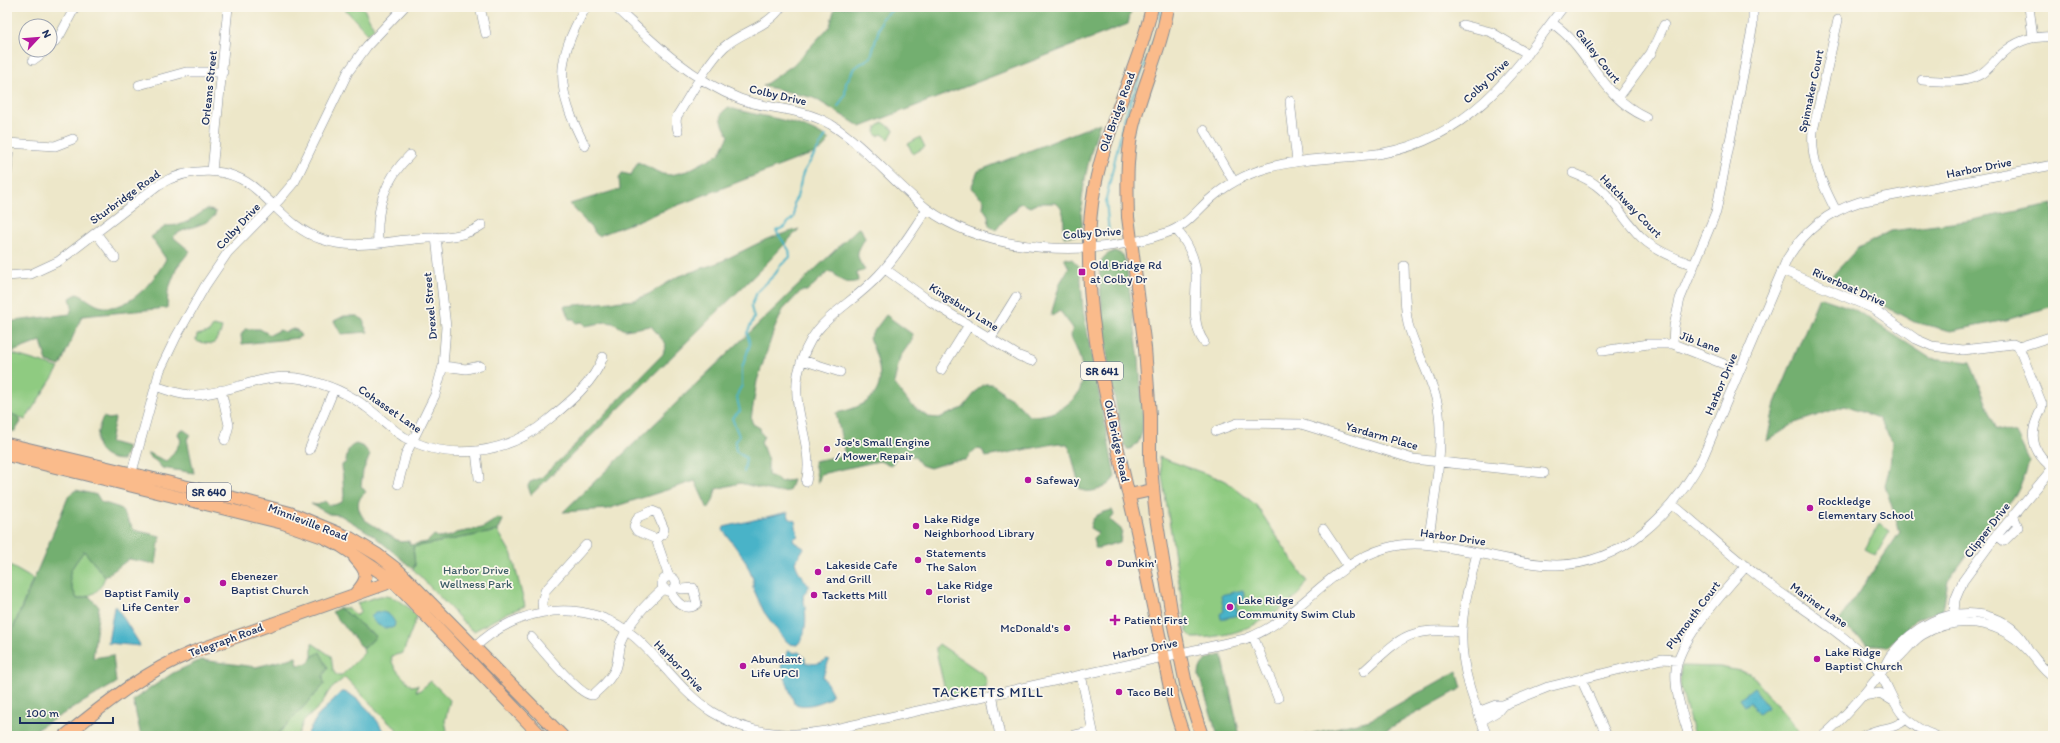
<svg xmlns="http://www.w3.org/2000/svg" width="2060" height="743" font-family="Itim,sans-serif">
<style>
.green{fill:#8fcb81;stroke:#557d70}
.forest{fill:#73af6f;stroke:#476f66}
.water{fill:#4ab3c8;stroke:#327193}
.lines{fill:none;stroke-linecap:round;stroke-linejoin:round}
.stream{stroke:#4ab3c8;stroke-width:2}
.minor-casing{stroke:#848b94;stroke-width:10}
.major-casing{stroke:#848b94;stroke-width:14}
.minor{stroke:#fff;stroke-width:9}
.major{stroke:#fabb8b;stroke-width:12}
.poi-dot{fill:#b5179e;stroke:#fbf7ec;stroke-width:1.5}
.labels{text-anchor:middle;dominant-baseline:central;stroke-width:3.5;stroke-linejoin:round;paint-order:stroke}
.shield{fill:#fbf7ec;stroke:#5e6b89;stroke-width:1}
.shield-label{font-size:11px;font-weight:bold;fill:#1b2f5e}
.street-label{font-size:12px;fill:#1b2f5e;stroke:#fbf7ec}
.poi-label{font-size:12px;fill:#1b2f5e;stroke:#fbf7ec;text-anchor:start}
.park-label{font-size:12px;fill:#3e5e68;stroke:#fbf7ec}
.quarter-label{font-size:14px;letter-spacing:1px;fill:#1b2f5e;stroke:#fbf7ec}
</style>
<rect width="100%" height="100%" fill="#fbf7ec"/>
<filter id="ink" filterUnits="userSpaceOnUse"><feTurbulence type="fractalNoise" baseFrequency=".025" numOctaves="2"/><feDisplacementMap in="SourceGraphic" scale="8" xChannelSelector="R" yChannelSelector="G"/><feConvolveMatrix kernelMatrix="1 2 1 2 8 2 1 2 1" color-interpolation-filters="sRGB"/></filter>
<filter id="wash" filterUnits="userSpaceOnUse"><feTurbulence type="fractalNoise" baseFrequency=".012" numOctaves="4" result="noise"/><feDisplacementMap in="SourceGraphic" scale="16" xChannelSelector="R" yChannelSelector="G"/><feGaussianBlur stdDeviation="0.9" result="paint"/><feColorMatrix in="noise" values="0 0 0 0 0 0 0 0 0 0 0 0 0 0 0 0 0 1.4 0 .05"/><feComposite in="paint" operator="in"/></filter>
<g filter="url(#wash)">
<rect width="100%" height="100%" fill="#ede7c9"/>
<!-- green -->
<path class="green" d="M343,7h20l11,21 -6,6z
M883,122l11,8 -5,9 -7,-5 -4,2 -3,-4 2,-5z
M920,137l5,10 -12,7 -5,-10z
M213,326l9,2 -2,6 -7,10 -15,-2 -2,-2 1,-5 12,-3z
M10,353l49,15 -34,52 -18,-8v-58z
M1159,457l67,24 30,24 51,77c-8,18 -44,40 -63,47 -14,6 -35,9 -51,9l-6,-6z
M1879,524l11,7 -14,24 -11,-6z
M498,531l14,24 13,51 -18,7 -33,18 -4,-2 -57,-60 2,-4 -2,-18z
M84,551l21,26c-6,16 -12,18 -28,22 -12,-26 -9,-26 7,-48z
M7,564l26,15 -26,64z
M380,596c17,-1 26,9 37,20l-14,37 -11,3c-3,10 13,22 19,30l7,-1 -2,6h3l12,-10 19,19 -5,21 2,9 -3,6h-46l-2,-8 -8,-6 -43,-45 -16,14 -8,14 -18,17 -5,14h-22l48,-51 -4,-32 -8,4v-14l19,13 2,14 3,5h6l22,-22 -1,-6 2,1 11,-12c-13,-9 -24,-19 -37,-28h9l8,8 5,-5 -4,-8z
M939,644l44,30 4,7 -1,7 -37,9 -3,-2 -10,-44v-4z
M1681,666l39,1 30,6 53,63h-109l-14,-51z"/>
<!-- forest -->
<path class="forest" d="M835,7h297l-4,17 -267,103 -47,-29 -51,-12 30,-21 37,-39z
M730,108c34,10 70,11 99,32 -6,11 -15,14 -26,17l-205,79 -28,-32 50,-15 -1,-10 3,-6 9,2 7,-13 24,12 9,1 16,-4 32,-17 10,-18c-6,-10 -14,-25 1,-28z
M1100,123c-10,29 -17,58 -19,88 0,7 3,18 -1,24l-16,2c-2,-12 4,-25 -8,-34h-18l-8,4 -8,-4 -5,2 -1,5 -9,6 -11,14 -7,-4 -1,-11 -5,-7 1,-8 -13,-12 7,-17z
M2053,204v102l-47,14 -55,11 -37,-9 -83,-45 26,-28 34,-18 76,-10z
M207,209l9,3c-3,14 -33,14 -43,25l17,14 -13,16 -9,24 -1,17 -85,8 -22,50 -13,-4 -6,-21 -34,13v-32l63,-8 2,-7 -2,-9 7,-4c7,2 14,9 22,12 29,8 55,-25 67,-47l-15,-22 15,-11 13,-1 10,-4z
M858,228l3,1 4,9c-8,15 -11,17 0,32l-8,3 1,8c-12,4 -18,0 -25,-9h-5l-21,19h-6l-18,19 -9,20 -17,51 -6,38 2,5 7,4 1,5 3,3 -3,6 7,19v14l8,3 3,4 14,-2 -4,11 -13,1 -36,-9 -24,6 -3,12 -5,8 -13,-28 -88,28 -44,3z
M799,229l-36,38 -232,228 -3,-9 2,-4 11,-4 27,-26 95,-98 3,-10 -15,-18 -26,4 -12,-7 -7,-1 -21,4 -3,-4 -6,1 -2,-4h-5l-5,-13 71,-6 14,-6 28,-17 43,-15 47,-23z
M1115,251l8,4 3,9 13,95 4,57 -1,17 -4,10 -8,6h-3l-3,-5c-10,-49 -21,-98 -23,-148 -1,-11 -3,-24 0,-34 2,-6 8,-9 14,-11z
M1064,258l8,1 8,8 3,43 32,166c-3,10 -26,20 -35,13l-10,-40 -3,-4 -8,-2 -73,14 -4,-7c-9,-3 -11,5 -17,10l-13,1 -22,7 -9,-3 -6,-8 -9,-3 -9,3 -6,8 -12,-4 -58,13 -3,9 -4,-22 31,-6 -9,-42c49,-10 52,-33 33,-75l17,-23 26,19v6l-12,17 -6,26 17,22 17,12 11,1 24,-10 15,-19 7,-5h7l9,6 2,4 12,7 14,15c15,0 28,-3 40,-13 19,-14 15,-36 7,-55 -4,-9 -7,-11 -3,-20l-13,-17 -8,5 -1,-1 9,-32 9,-15z
M1819,297l35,12 76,49 40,4 26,66 21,7 12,25 -4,16 -12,23 -32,37 -33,45 -5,29 -26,8 -30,29 -19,-3 -30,-22 62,-90 -15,-47 5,-19 2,-25 -14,-23 -33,-12 -50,17 -28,18 8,-38z
M344,316h13l7,4v5l4,7 -27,2 -7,-13z
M245,329h15l10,6 10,-5 5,2 8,-3 4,1 4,6 -3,2 -56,6 -1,-9z
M7,412l12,5 2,5 -6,9 -8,1z
M103,417l6,2 6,-1 -5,24 18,5 -5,13c-30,-1 -30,-21 -20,-43z
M180,430h4l7,5 -4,4 7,34 -32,-5 -6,-7 -8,-5v-3l18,8 6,-6 9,-14 -3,-7z
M356,444l8,3 6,8 -7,16 -2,15 5,6c-11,8 -9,18 -1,28l35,22 9,-1 1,4 17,-3 7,-7 6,3 11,-2 5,-3 26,-5 16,-10 5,2 -5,11 -85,16 2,18 -2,4 -40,-34 -33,-20 -11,-1 -18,-10 7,1 7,-4 4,4h5l8,-3 2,-6 -2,-31 4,-3c1,-9 1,-15 10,-18z
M76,490l21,5 4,7 19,6 14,22 26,6 -4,28 -27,-5 -24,18 -21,-26c-16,22 -19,22 -7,48l12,-3 10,11 -6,51 20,-3 3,28 -91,53h-18v-93l62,-148z
M1112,510l2,5 -4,5 12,10 -2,12 -21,6h-4l-2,-10 5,-5 -8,-5c2,-13 10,-15 22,-18z
M339,608c14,8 23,20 37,28l-11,12 -4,-2 -29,-34z
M320,652l8,16 -5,8 1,9 -48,51h-135l-8,-36 40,-27 28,-13 55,7 40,-10 2,8 10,-2 4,-6z
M1222,655l18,81h-22l-19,-60c0,-15 10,-18 23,-21z
M1457,671l5,17 -87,48h-74l69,-16z"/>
<!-- water -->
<path class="water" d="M788,512l1,6 6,3 3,15 -5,3 1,3 10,6 -9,14c2,9 9,17 14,25l-6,9c3,14 6,38 -6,49l-7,-1 -7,-6 -19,-26 -11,-24v-9l-8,-19 -22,-30 1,-3z
M1243,590l2,10 -10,3 3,12 -17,4 -1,-5 4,-3 -3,-16z
M116,606l23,37 1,3 -32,-3 6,-36z
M375,612c10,-1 16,2 20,11l-1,4c-8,4 -19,-2 -23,-10z
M789,650l4,3 6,-1 6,6v4c9,3 14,2 21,-3l3,1 -6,16 9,17 -2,5c-9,5 -27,11 -36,5l-13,-37z
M1754,688l14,19 -9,7 -9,-12 -5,4 -5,-7z
M341,692c13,-2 43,32 43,44h-78l11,-19z"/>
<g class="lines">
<!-- stream -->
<path class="stream" d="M1160,20l1,-13
M838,107l7,-12 1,-12 5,-9 3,-6 17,-11 11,-39 14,-11
M1109,235l-3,-36 18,-80 32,-85
M744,472l2,-14 -10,-7 -1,-8 4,-7 -7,-18 8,-7c-2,-11 -6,-15 2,-25v-18l8,-24 -3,-11 7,-15 -3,-11 6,-15 19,-19 4,-7 10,-9 -1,-7 -13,-19 8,-4 10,-10v-15l3,-5 6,-24 23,-37"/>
</g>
</g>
<g filter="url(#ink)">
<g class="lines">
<!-- minor casing -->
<g class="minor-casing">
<path id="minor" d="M480,7l6,27
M615,7c37,35 76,73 125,92 30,11 60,8 90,25 33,20 64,59 96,84 62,47 169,50 240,25 19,-6 29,-20 43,-33 17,-15 37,-26 58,-32 38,-11 78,-9 116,-15 86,-15 132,-81 180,-146
M2029,7l4,30
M1552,23c39,26 47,73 94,94
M1463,25l28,7 37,22
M50,47l10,-12 15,-28
M33,60l14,-10
M1922,80c18,1 40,4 57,-5 8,-4 13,-11 19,-17 15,-16 33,-23 55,-21
M139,85l47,-13h37
M1618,98l33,-45 13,-28
M1290,101l7,61
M1204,130l30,52
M678,131l-2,-10 1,-5c13,-20 30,-53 47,-69 18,-16 43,-19 57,-40
M7,143l48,3 18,-7
M585,146c-29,-56 -31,-84 1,-139
M212,171l16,-164
M1573,173c39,14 43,40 69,65 14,13 33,20 51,27
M7,176l2,-32
M1836,211c-13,-26 -26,-50 -23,-80l25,-111
M1176,229c11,13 19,28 20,45 1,23 -6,48 8,68
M96,233l19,25
M378,243c-2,-35 6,-63 32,-88
M1404,266c1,19 0,39 4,58 8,29 25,54 30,83 7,39 -5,98 -10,137
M885,269l46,33 88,54 13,5
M1782,270l90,38 44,31 16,7 31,4 50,-6 6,3
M7,276l24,-2 28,-13 99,-76c31,-18 71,-20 99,5 21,18 37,40 64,49 31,11 62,3 94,0 22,-2 48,0 67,-14
M990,339l26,-42
M1673,344l1,-18 6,-27 36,-87 37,-188v-17
M2019,347l34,-11
M1603,351l45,-7h25l66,26
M802,360l38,12
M443,366l23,3 14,-3
M941,370l28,-45
M155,386c13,4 27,10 41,9 36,-2 70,-24 107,-16 22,5 45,14 63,28 13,9 24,21 38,30 46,26 105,16 144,-17 21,-17 46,-38 55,-63
M221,390l8,35 -4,15
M1216,431l22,-8 63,1 112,35 131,14
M309,450l25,-61
M476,451l3,27
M130,479l30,-109 16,-33 29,-51 23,-34 51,-52 16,-19 53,-109 19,-26 37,-39
M806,482c9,-33 -15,-71 -8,-108 12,-57 47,-62 81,-99 19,-20 33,-44 48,-66
M398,484l8,-30 29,-59 8,-29 3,-39 -10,-90
M1672,504c33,27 64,57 99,82 33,24 66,43 97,73 30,29 18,60 68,77
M652,511l5,2 7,16 -2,6 -6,4 -19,-8 -3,-5 4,-9z
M1323,529l25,37
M1996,535l8,6 14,-14 -5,-12
M656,539l13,38
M1477,553c-6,25 -14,51 -15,77 -2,37 12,73 25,106
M662 584a7 7 0 1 1 14 0a7 7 0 1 1-14 0Z
M670,591c5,10 15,22 27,13l-4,-16 -11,1 -7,-2
M543,612l-1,-10 3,-11 41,-46
M1953,623l2,-23 8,-19 30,-41 60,-72c-17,-13 -25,-28 -16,-49 2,-6 5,-9 5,-15l-23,-57
M1253,636l25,62
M531,637c9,10 50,61 62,58 8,-8 18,-15 22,-26 4,-10 2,-21 7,-30 9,-20 26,-37 42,-51
M474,648c44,-43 114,-52 162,-10 27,24 46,55 76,74 35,22 74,26 114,19l419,-92c54,-19 85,-75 141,-91 29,-9 59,-1 87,4 27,5 56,13 84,13 67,-1 116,-52 146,-108l84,-198c17,-28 40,-47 72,-57l194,-37
M1886,667c15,-7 22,-23 36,-32 34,-21 76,-15 104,13 10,10 15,21 27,29
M1364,671c36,-33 45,-45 98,-39
M1081,675l13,61
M1581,679l26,57
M992,694l8,42
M1863,696l17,-3 13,8
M1478,712l18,-7h7l45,-18 114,-28 16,1
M1481,721l17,-10 5,-6
M1071,736l22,-5
M1689,736c-6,-20 -15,-45 -13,-66 3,-31 50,-80 70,-104
M1823,736c22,-19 40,-40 58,-63 4,-6 6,-13 10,-18 23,-29 55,-47 93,-40 20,5 35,16 44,34
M1863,736c14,-9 30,-5 43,-17"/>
</g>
<!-- major casing -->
<g class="major-casing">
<path id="major" d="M1152,7c-15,68 -51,126 -60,197 -15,111 26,237 49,345 7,33 14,67 21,100 6,29 11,59 22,87
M1168,7c-6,38 -22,71 -32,108 -10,33 -9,67 -8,102l17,131 5,68v42l6,59 16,99 15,73 15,47
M7,444l231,55 52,14 60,25 28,17 21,16 163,165
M7,455l276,68 40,14 18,9 51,34 149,156
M1129,495l23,-5
M355,594c14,-15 14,-21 0,-36
M65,736c40,-32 80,-65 128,-84l192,-68 7,-4 4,-5"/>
</g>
<!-- minor -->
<use href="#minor" class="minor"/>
<!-- major -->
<use href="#major" class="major"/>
</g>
</g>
<!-- markers -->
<g class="poi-dot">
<rect x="1078" y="268" width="8" height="8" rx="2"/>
<circle cx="827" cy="449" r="4"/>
<circle cx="1028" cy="480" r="4"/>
<circle cx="1810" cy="508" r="4"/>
<circle cx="916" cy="526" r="4"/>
<circle cx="918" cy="560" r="4"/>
<circle cx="1109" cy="563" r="4"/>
<circle cx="818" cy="572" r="4"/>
<circle cx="223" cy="583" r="4"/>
<circle cx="929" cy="592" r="4"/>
<circle cx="814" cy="595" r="4"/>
<circle cx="187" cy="600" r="4"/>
<circle cx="1230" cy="607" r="4"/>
<path d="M1113 614h4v4h4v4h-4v4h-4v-4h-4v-4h4z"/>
<circle cx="1067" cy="628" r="4"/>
<circle cx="1817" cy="659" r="4"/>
<circle cx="743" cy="666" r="4"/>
<circle cx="1119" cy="692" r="4"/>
</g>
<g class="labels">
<!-- shield labels -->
<g class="shield">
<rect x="1081" y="362" width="42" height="18" rx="3"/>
<rect x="187" y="483" width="44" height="18" rx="3"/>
</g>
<g class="shield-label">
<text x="1102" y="371">SR 641</text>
<text x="209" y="492">SR 640</text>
</g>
<!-- street labels -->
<g class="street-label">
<text transform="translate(1598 56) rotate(52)">Galley Court</text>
<text transform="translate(1486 81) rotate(-44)">Colby Drive</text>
<text transform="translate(209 88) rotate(-84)">Orleans Street</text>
<text transform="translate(1811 91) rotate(-78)">Spinnaker Court</text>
<text transform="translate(778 95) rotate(13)">Colby Drive</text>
<text transform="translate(1117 112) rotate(-70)">Old Bridge Road</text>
<text transform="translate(1979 168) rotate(-11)">Harbor Drive</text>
<text transform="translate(125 197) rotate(-36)">Sturbridge Road</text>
<text transform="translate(1631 206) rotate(46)">Hatchway Court</text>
<text transform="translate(238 226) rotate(-47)">Colby Drive</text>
<text transform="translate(1092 233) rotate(-4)">Colby Drive</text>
<text transform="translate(1849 287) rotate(24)">Riverboat Drive</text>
<text transform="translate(430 306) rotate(-95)">Drexel Street</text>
<text transform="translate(964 307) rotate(32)">Kingsbury Lane</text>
<text transform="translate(1700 342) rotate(20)">Jib Lane</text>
<text transform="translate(1721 384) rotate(-67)">Harbor Drive</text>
<text transform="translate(390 409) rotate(35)">Cohasset Lane</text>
<text transform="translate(1382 436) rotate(16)">Yardarm Place</text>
<text transform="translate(1117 441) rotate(78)">Old Bridge Road</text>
<text transform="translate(308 522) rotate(21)">Minnieville Road</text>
<text transform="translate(1987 530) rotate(-52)">Clipper Drive</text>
<text transform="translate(1453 537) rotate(8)">Harbor Drive</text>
<text transform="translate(1819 605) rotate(36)">Mariner Lane</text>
<text transform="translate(1693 615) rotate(-53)">Plymouth Court</text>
<text transform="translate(226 640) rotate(-20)">Telegraph Road</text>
<text transform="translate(1145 649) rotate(-12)">Harbor Drive</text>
<text transform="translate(679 666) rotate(46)">Harbor Drive</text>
</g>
<!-- poi labels -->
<g class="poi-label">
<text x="1090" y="265">Old Bridge Rd<tspan x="1090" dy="14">at Colby Dr</tspan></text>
<text x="835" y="442">Joe's Small Engine<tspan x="835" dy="14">/ Mower Repair</tspan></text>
<text x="1036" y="480">Safeway</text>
<text x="1818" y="501">Rockledge<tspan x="1818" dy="14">Elementary School</tspan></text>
<text x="924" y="519">Lake Ridge<tspan x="924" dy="14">Neighborhood Library</tspan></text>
<text x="926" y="553">Statements<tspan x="926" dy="14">The Salon</tspan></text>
<text x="1117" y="563">Dunkin'</text>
<text x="826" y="565">Lakeside Cafe<tspan x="826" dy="14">and Grill</tspan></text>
<text x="231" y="576">Ebenezer<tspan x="231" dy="14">Baptist Church</tspan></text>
<text x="937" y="585">Lake Ridge<tspan x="937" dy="14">Florist</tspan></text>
<text x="179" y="593" text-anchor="end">Baptist Family<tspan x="179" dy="14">Life Center</tspan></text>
<text x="822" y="595">Tacketts Mill</text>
<text x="1238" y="600">Lake Ridge<tspan x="1238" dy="14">Community Swim Club</tspan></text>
<text x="1124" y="620">Patient First</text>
<text x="1059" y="628" text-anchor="end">McDonald's</text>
<text x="1825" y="652">Lake Ridge<tspan x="1825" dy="14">Baptist Church</tspan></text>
<text x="751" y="659">Abundant<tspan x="751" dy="14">Life UPCI</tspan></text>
<text x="1127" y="692">Taco Bell</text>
</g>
<!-- park labels -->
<g class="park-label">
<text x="476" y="570">Harbor Drive<tspan x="476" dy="14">Wellness Park</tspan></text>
</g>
<!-- quarter labels -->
<g class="quarter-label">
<text x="988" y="692">TACKETTS MILL</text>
</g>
</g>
<!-- margin -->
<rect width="2060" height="743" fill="none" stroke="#fbf7ec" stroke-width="24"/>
<!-- north arrow -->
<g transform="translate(38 38) rotate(64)"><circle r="19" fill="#fbf7ec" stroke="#a1a7b3"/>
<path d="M0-3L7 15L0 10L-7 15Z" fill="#b5179e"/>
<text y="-6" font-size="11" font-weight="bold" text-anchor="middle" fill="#1b2f5e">N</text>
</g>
<!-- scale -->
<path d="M20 717v6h93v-6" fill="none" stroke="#1b2f5e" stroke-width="2"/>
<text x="26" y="717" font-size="12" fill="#1b2f5e" stroke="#fbf7ec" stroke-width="3" paint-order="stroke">100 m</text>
</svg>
